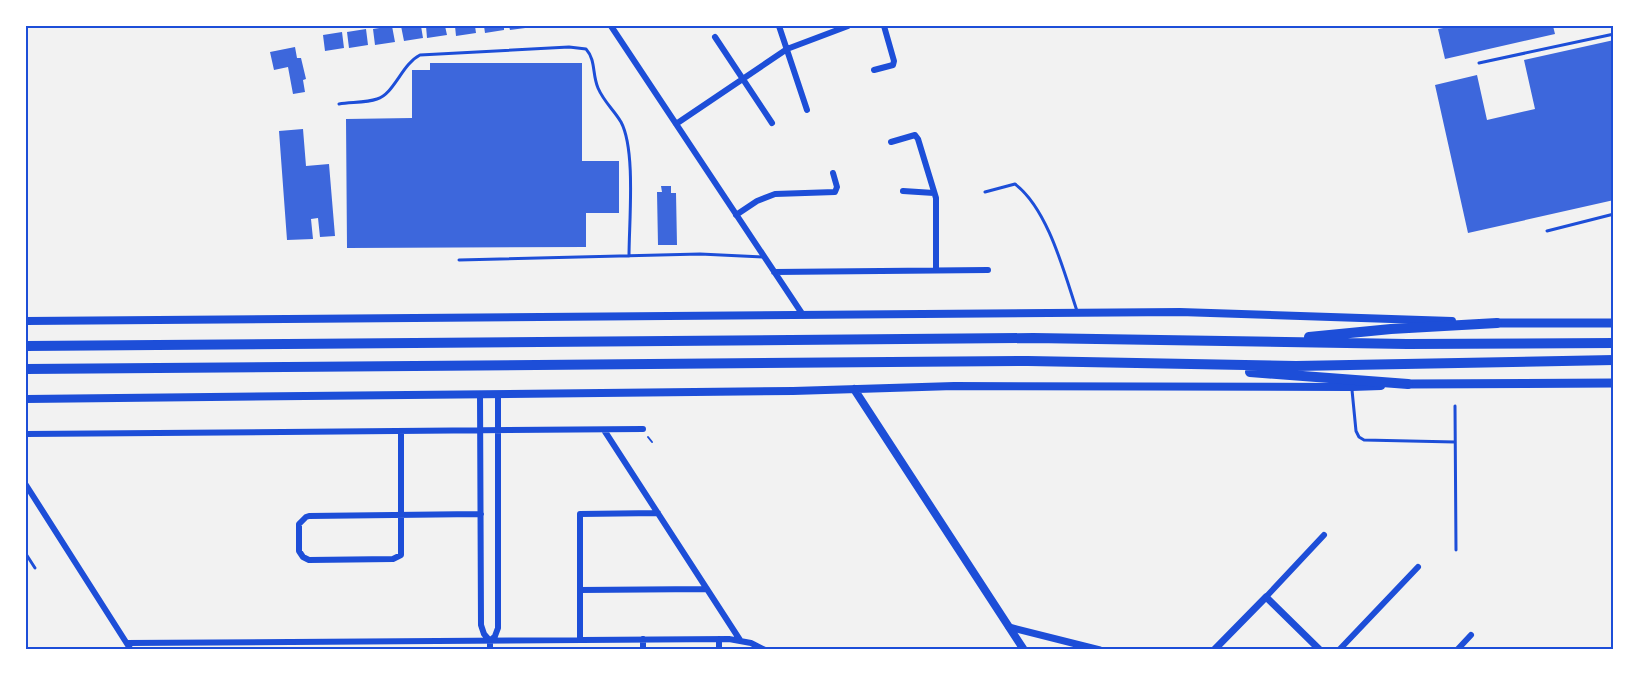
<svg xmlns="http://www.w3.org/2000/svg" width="1639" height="675" font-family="Cabin,sans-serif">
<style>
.building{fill:#3d67dc}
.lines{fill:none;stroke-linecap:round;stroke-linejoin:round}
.path{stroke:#1d4ed8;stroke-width:2}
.service{stroke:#1d4ed8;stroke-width:3}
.minor{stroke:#1d4ed8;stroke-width:6}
.tertiary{stroke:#1d4ed8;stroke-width:7}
.secondary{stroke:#1d4ed8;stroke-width:8}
.primary{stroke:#1d4ed8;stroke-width:9}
.motorway{stroke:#1d4ed8;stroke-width:10}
.neatline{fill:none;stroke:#1d4ed8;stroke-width:2}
</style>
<rect width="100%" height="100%" fill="#f2f2f2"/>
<!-- building -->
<path class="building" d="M392,26l3,16 -20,3 -2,-16z
M401,26h20l2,12 -19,3z
M426,26h19l2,9 -20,3z
M455,26h20l1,7 -20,3z
M484,26h20v4l-19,3z
M509,26h24v1l-23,3z
M1454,26h99l2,8 -110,25 -7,-30z
M366,29l2,16 -19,3 -2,-16z
M342,32l2,16 -19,3 -2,-16z
M1614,40v160l-146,33 -33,-148 42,-10 10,45 48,-11 -11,-49z
M295,47l2,11h4l5,21 -3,1 2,12 -12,2 -5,-27 -14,3 -4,-18z
M430,63h152v98h37v52h-33v34l-239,1 -1,-129 66,-1v-48h18z
M303,129l3,37 23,-2 6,72 -15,1 -2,-19 -7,1 2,20 -26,1 -8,-109z
M661,186h10v7h5l1,52h-19l-1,-53h5z"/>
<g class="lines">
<!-- path -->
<path class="path" d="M648,437l4,5"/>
<!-- service -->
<path class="service" d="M1479,63l135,-29
M339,104c12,-2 27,-1 38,-5 17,-5 25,-35 43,-44l149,-8 17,2c10,11 6,25 12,39 6,14 16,22 23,34 15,28 8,100 8,134
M985,192l30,-8c33,25 49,88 62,127
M1547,231l67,-17
M459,260l241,-6 63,3
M1352,390l4,41 3,6 5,3 91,2
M1455,406l1,144
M26,554l9,14"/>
<!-- minor -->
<path class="minor" d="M611,26l192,289
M779,26l28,84
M715,37l57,86
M874,70l19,-5 1,-4 -10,-35
M676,124l111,-75 61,-23
M891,142l24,-7 3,4 18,59v72
M903,191l31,2
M736,215l21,-14 18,-7 60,-2 2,-5 -4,-14
M774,272l214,-2
M480,394l1,231 3,9 6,7
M604,430l136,210
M401,431c0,40 0,81 0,121v3l-8,4 -84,1 -6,-3 -4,-6v-27l7,-7 3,-1c58,-1 115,-1 172,-2
M26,434l617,-5
M26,485l105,165
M580,590l127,-1
M1266,597l58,-62
M643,639v11
M719,639v11
M580,640v-126l78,-1
M127,643l602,-4 22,4 14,7
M490,650v-9l5,-5 3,-8v-234
M1339,650l79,-83
M1457,650l14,-15"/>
<!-- tertiary -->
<path class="tertiary" d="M1009,627l91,23
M1214,650l52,-53 54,53"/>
<!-- secondary -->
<path class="secondary" d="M26,321l1154,-9 272,9
M854,389l170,261
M26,399l767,-8 161,-5 398,1 29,-1"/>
<!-- primary -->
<path class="primary" d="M1497,323h117
M1408,384l206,-1"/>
<!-- motorway -->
<path class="motorway" d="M1309,337l82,-8 106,-6
M26,346l1007,-8 374,6 207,-1
M26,369l1002,-8 268,5 318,-6
M1250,372l158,12"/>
</g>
<!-- border -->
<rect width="1639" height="675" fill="none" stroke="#ffffff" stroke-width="54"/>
<rect x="27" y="27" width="1585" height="621" class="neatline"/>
</svg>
